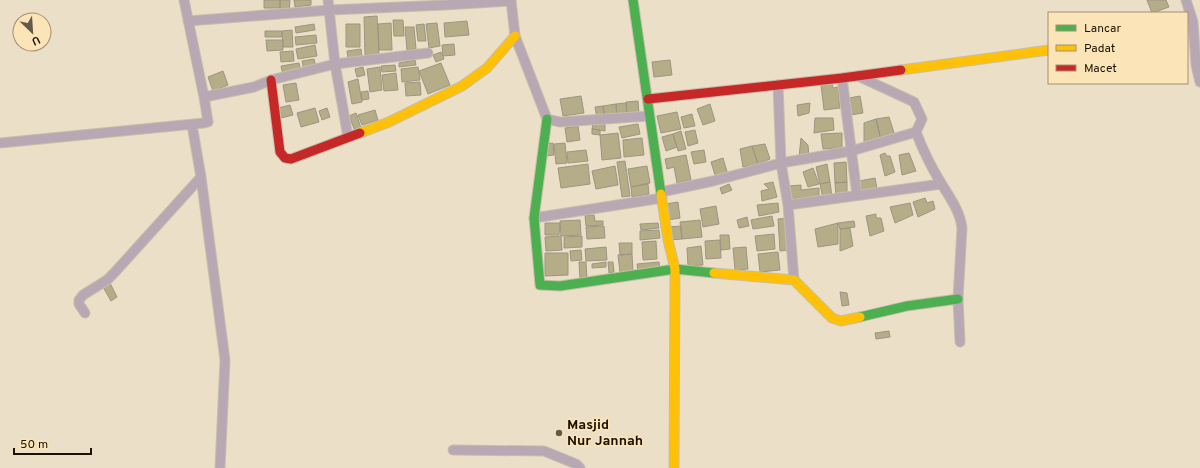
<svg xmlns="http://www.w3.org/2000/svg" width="1200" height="468" font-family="Overpass,sans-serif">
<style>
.building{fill:#b5ad88;stroke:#9c9582}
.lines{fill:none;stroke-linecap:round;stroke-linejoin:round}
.street-casing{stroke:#c7beab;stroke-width:11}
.fast-casing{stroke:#c7beab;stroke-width:11}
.slow-casing{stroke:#c7beab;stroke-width:11}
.jam-casing{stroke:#c7beab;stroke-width:11}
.street{stroke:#b8a8b3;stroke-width:9}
.fast{stroke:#4caf50;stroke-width:9}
.slow{stroke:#ffc107;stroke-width:9}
.jam{stroke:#c62828;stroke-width:9}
.poi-dot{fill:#645a48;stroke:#fbe4b8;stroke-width:1.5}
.labels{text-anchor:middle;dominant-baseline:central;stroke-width:3;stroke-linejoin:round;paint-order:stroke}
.poi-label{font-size:14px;font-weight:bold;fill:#1a1303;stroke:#fbe4b8;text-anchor:start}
</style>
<rect width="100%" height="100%" fill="#ecdfc7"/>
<!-- building -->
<path class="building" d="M264,0h16v8h-16z
M280,0h10l-1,13 -9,-1z
M294,0h17v5l-16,2z
M1147,0h19l3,7 -17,6z
M377,16l2,39h-14l-1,-38z
M393,20h10l1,16h-10z
M467,21l2,14 -24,2 -1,-14z
M391,23l1,27h-13l-1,-26z
M437,23l3,23 -11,2 -3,-24z
M314,24l1,6 -19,3 -1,-6z
M346,24h14v23h-14z
M424,24l2,17h-8l-2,-16z
M405,27h9l2,22 -9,1z
M292,30l1,17h-10l-1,-16z
M265,31h17v6h-17z
M316,35l1,8 -21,2 -1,-8z
M266,40h17v10l-16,1z
M454,44l1,11 -12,1 -1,-11z
M315,45l2,11 -19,3 -2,-10z
M361,49l1,8 -14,1 -1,-7z
M293,51l1,10 -13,1 -1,-10z
M441,52l3,7 -8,3 -3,-7z
M314,59l2,8 -12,3 -2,-9z
M415,60l1,5 -17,2v-4z
M670,60l2,15 -18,2 -2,-15z
M299,63l2,9 -18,3 -2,-9z
M441,63l9,22 -22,9 -9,-23z
M395,65l1,6 -14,1 -1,-6z
M363,67l2,8 -8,2 -2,-8z
M380,67l2,23 -12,2 -3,-23z
M418,67l2,13 -18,2 -1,-13z
M223,71l5,14 -15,6 -5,-14z
M396,73l2,17 -14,1 -2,-16z
M358,79l4,23 -10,2 -4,-22z
M420,82l1,13 -15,1 -1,-13z
M296,83l3,17 -13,2 -3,-17z
M832,84l1,4 5,-1 2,21 -16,2 -3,-25z
M368,91l1,8 -7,1 -1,-8z
M581,96l3,17 -21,3 -3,-17z
M860,96l3,17 -13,2 -1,-17z
M638,101l1,14h-12l-1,-13z
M626,103l1,12 -10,2 -1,-13z
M810,103l-1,10 -11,3 -1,-11z
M616,104l1,13 -12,1 -2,-12z
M710,104l5,17 -12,4 -6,-16z
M290,105l3,10 -12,3 -3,-10z
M603,106l1,9 -7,4 -2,-12z
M315,108l4,14 -18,5 -4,-14z
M327,108l3,9 -8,3 -3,-9z
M375,110l3,10 -16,5 -4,-10z
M677,112l4,17 -20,4 -4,-17z
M356,113l5,15 -6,3 -6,-15z
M692,114l3,12 -11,2 -3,-11z
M889,117l6,19 -14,4 -5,-21z
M815,118h18l1,12 -20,3z
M876,119l5,21 -17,2v-19z
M593,123l12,1v7l-13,-2z
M638,124l2,10 -18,4 -3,-11z
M578,126l2,14 -13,2 -2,-14z
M592,129l8,1v5l-8,-1z
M695,130l3,13 -10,3 -3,-14z
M681,131l5,18 -8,2 -5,-17z
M618,133l3,25 -19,2 -2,-25z
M842,133v17l-6,-2 -13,1 -2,-15z
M673,134l4,13 -11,4 -4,-14z
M642,138l2,17 -20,2 -1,-17z
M801,138l7,7 1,13 -10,-1z
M553,143l1,12 -8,1 -1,-12z
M565,143l2,20 -11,1 -2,-20z
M765,144l5,15 -12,5 -6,-18z
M752,146l6,18 -15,3 -3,-18z
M586,150l2,11 -20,2 -1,-11z
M704,150l2,12 -12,2 -3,-12z
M885,153l2,3h3l5,16 -10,4 -5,-21z
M909,153l7,18 -14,4 -3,-20z
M686,155l5,25 -14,3 -3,-16 -7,2 -2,-10z
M723,158l5,17 -12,3 -5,-16z
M625,161l5,35 -8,1 -5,-35z
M846,162l1,20 -12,1 -1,-20z
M588,164l2,20 -29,4 -3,-20z
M827,164l3,18 -10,2 -4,-17z
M615,166l3,19 -22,4 -4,-18z
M647,166l3,17 -19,4 -3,-18z
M813,168l6,16 -11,3 -5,-15z
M875,178l2,11 -14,3 -4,-11z
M773,182l4,15 -15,4 -1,-10 8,-2 -5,-5z
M830,182l2,15 -9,2 -3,-15z
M847,182v14l-11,1 -1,-14z
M648,184l1,10 -17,3 -1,-10z
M729,184l3,6 -10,4 -2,-6z
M801,185v5l18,-2v8l-28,3 -2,-13z
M925,198l2,5 6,-2 2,8 -17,8 -5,-15z
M678,202l2,16 -12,2 -2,-16z
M778,203l1,9 -20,4 -2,-11z
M910,203l3,12 -18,8 -5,-16z
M716,206l3,18 -16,3 -3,-18z
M876,214v4h5l3,13 -14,5 -4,-20z
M585,215h9l1,6h8v4l-17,1z
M772,216l2,10 -21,3 -2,-9z
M747,217l2,9 -10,2 -2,-8z
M788,218l2,32 -10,1 -2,-32z
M580,220l1,15 -20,1 -1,-15z
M700,220l2,17 -20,2 -2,-17z
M854,221l1,6 -15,2 -2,-6z
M545,223h15l-1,12h-14z
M658,223l1,5 -18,2 -1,-6z
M838,223v21l-20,3 -3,-18z
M604,226l1,12 -18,1 -1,-12z
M681,226l1,13 -13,1 -1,-13z
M850,228l3,18 -13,5v-22z
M659,230l1,8 -20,2v-9z
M774,234l1,15 -18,2 -2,-15z
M720,235h9l1,14 -9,1z
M561,236l1,14 -16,1 -1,-14z
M582,236v11l-18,1v-11z
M720,240l1,18 -15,1 -1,-18z
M656,241l1,18 -14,1 -1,-18z
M619,243h13v11l-12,1z
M701,246l2,19 -15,1 -1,-18z
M606,247l1,13 -21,1 -1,-12z
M746,247l2,22 -13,1 -2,-22z
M581,250l1,10 -11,1 -1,-10z
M778,252l2,18 -20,2 -2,-18z
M545,253h23v22l-23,1z
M632,254l1,17 -13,1 -2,-17z
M579,262h7l1,17 -7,1z
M606,262v5l-14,1v-4z
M608,262h5l1,10 -5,1z
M659,262l1,8 -22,2 -1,-8z
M110,283l7,14 -6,4 -8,-14z
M840,292l7,1 2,12 -7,1z
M889,331l1,6 -14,2 -1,-6z"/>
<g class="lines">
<!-- street casing -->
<g class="street-casing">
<path id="street" d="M184,0l20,97 50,-10 17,-7 64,-16 93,-11
M328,0l7,64 13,73
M511,0l4,36 32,83 13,3 89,-6
M1186,0l7,22 3,43 4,17
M188,21l142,-11 115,-5 66,-4
M858,76l56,26 8,17 -6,13c7,18 15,35 25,51 9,15 19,28 21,45l-4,71 2,43
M842,78l15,117
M778,85l3,78 7,42 6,75
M192,125l9,52 24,183 -5,108
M0,143l204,-20 4,-1 -4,-25
M661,192l52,-11 68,-18 70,-12 65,-19
M788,205l153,-21
M534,218l128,-20
M85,313l-6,-9v-4l4,-5 24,-15 8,-8 86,-95
M453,450l91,1 32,13 4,4"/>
</g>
<!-- fast casing -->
<g class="fast-casing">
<path id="fast" d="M633,0l28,194
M547,119l-13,99 6,67 20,1 115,-17 39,4
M860,317l47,-11 51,-7"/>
</g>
<!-- slow casing -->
<g class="slow-casing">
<path id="slow" d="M901,70l148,-20
M360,133l29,-11 73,-36 25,-18 28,-32
M661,194l7,46 7,29 -1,199
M714,273l80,7 38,38 9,3 19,-4"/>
</g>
<!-- jam casing -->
<g class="jam-casing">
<path id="jam" d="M271,80l9,72 5,6 6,1 69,-26
M648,99l194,-21 59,-8"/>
</g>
<!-- street -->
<use href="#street" class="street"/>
<!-- fast -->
<use href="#fast" class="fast"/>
<!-- slow -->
<use href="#slow" class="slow"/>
<!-- jam -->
<use href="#jam" class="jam"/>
</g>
<!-- markers -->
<circle class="poi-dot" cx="559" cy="433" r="4"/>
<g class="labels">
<!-- poi labels -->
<g class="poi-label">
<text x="567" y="425">Masjid<tspan x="567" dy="16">Nur Jannah</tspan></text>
</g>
</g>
<!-- legend -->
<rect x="1048" y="12" width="140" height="72" fill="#fbe4b8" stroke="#a19070"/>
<rect x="1056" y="25" width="20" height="6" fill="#4caf50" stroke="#a19070"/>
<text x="1084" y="32" font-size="12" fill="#1a1303">Lancar</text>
<rect x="1056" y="45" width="20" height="6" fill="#ffc107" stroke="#a19070"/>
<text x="1084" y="52" font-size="12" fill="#1a1303">Padat</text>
<rect x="1056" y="65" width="20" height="6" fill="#c62828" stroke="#a19070"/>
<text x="1084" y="72" font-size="12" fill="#1a1303">Macet</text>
<!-- north arrow -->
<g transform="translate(32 32) rotate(155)"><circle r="19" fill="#fbe4b8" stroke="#a19070"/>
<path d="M0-3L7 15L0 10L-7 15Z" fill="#645a48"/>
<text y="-6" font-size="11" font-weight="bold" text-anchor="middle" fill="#1a1303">U</text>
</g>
<!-- scale -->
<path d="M14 448v6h77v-6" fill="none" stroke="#1a1303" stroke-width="2"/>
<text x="20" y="448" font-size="12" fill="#1a1303" stroke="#fbe4b8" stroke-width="3" paint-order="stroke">50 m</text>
</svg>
